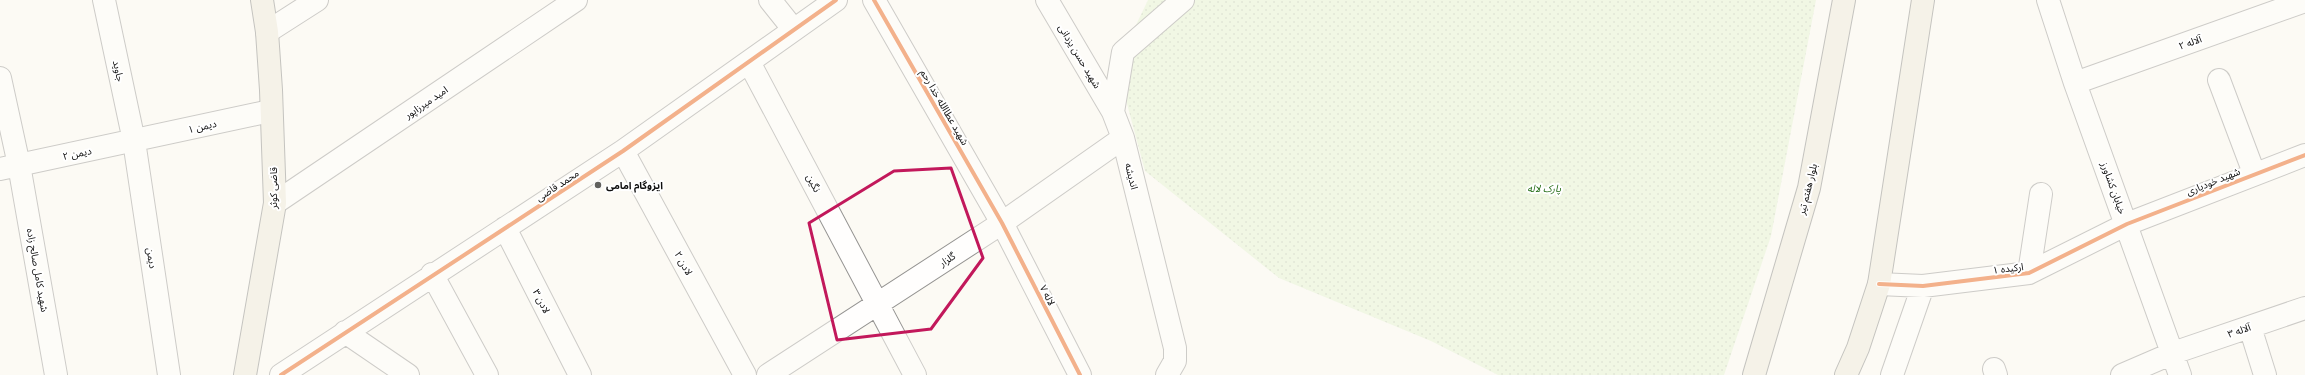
<svg xmlns="http://www.w3.org/2000/svg" width="2305" height="375" font-family="'Playfair Display','Noto Sans Arabic',serif">
<style>
.park{fill:url(#park-dots)}
.lines{fill:none;stroke-linecap:round;stroke-linejoin:round}
.minor-casing{stroke:#959492;stroke-width:24}
.major-casing{stroke:#82827f;stroke-width:24}
.minor{stroke:#fffefd;stroke-width:22}
.major{stroke:#ede9d9;stroke-width:22}
.cycleway-casing{stroke:#fff;stroke-width:6}
.cycleway{stroke:#e8590c;stroke-width:4}
.marked{fill:none;stroke:#c2185b;stroke-width:3;stroke-linejoin:round}
.poi-dot{fill:#61615e;stroke:#fff;stroke-width:1.5}
.labels{text-anchor:middle;dominant-baseline:central;stroke-width:4;stroke-linejoin:round;paint-order:stroke}
.street-label{font-size:10px;fill:#0e0e0e;stroke:#fff}
.poi-label{font-size:10px;font-weight:bold;fill:#0e0e0e;stroke:#fff;text-anchor:start}
.park-label{font-size:10px;font-style:italic;fill:#256d17;stroke:#fff}
</style>
<defs>
<pattern id="park-dots" width="8" height="8" patternUnits="userSpaceOnUse"><rect width="8" height="8" fill="#e4f3d1"/><path d="M2 2h.1M6 6h.1" fill="none" stroke="#c2cfb2" stroke-width="1.8" stroke-linecap="round"/></pattern>
</defs>
<rect width="100%" height="100%" fill="#fcfaf4"/>
<!-- park -->
<path class="park" d="M1148,0h668l-45,236 -47,139h-226l-67,-34 -152,-63 -134,-107 -19,-71 -3,-48z"/>
<g class="lines">
<!-- minor casing -->
<g class="minor-casing">
<path id="minor" d="M104,0l30,141 35,234
M770,0l24,30
M874,0l128,223 78,152
M1047,0l66,112
M2048,0l27,83 105,292
M267,32l50,-32
M749,62l166,313
M0,78l19,87 37,210
M2219,80l35,93
M2075,83l230,-82
M623,151l122,224
M0,169l270,-58
M275,203l301,-203
M505,228l75,147
M2029,273l12,-79
M432,274l55,101
M1879,284l44,2 106,-13 98,-49 178,-69
M2250,327l15,48
M345,332l63,43
M1994,369l2,6
M281,375l342,-224 213,-151
M768,375l234,-152 121,-85
M1167,375l8,-14v-13l-52,-210 -10,-26 10,-60 60,-52
M1892,375l31,-89
M2122,375l51,-22 132,-45"/>
</g>
<!-- major casing -->
<g class="major-casing">
<path id="major" d="M245,375l30,-172 -4,-113 -4,-58 -5,-32
M1754,375l55,-187 35,-188
M1846,375l12,-27 21,-64 44,-284"/>
</g>
<!-- minor -->
<use href="#minor" class="minor"/>
<!-- major -->
<use href="#major" class="major"/>
<!-- cycleway casing -->
<g class="cycleway-casing">
<path id="cycleway" d="M874,0l128,223 78,152
M1879,284l44,2 106,-13 98,-49 178,-69
M281,375l342,-224 213,-151"/>
</g>
<!-- cycleway -->
<use href="#cycleway" class="cycleway"/>
</g>
<!-- marked area -->
<path d="M0 0H2305V375H0ZM951,168l32,90 -52,71 -94,11 -28,-117 85,-52z" fill="#fcfaf4" fill-opacity=".55" fill-rule="evenodd"/>
<path class="marked" d="M951,168l32,90 -52,71 -94,11 -28,-117 85,-52z"/>
<!-- markers -->
<circle class="poi-dot" cx="598" cy="185" r="4"/>
<g class="labels">
<!-- street labels -->
<g class="street-label">
<text transform="translate(2190 42) rotate(-20)">آلاله ۲</text>
<text transform="translate(1080 56) rotate(59)">شهید حسن یزدانی</text>
<text transform="translate(119 71) rotate(78)">جاوید</text>
<text transform="translate(426 102) rotate(-34)">امید میرزاپور</text>
<text transform="translate(945 107) rotate(60)">شهید عطاالله خدا رحم</text>
<text transform="translate(202 126) rotate(-13)">دیمن ۱</text>
<text transform="translate(77 153) rotate(-12)">دیمن ۲</text>
<text transform="translate(1132 176) rotate(76)">اندیشه</text>
<text transform="translate(2213 181) rotate(-22)">شهید خودیاری</text>
<text transform="translate(814 183) rotate(62)">نگین</text>
<text transform="translate(557 185) rotate(-33)">محمد قاضی</text>
<text transform="translate(273 188) rotate(-90)">قاضی کوثر</text>
<text transform="translate(2114 188) rotate(70)">خیابان کشاورز</text>
<text transform="translate(1807 189) rotate(-76)">بلوار هفتم تیر</text>
<text transform="translate(152 258) rotate(81)">دیمن</text>
<text transform="translate(947 259) rotate(-33)">گلزار</text>
<text transform="translate(684 263) rotate(61)">لادن ۲</text>
<text transform="translate(2008 268) rotate(-7)">ارکیده ۱</text>
<text transform="translate(38 270) rotate(80)">شهید کامل صالح زاده</text>
<text transform="translate(1048 295) rotate(63)">لاله ۷</text>
<text transform="translate(542 301) rotate(63)">لادن ۳</text>
<text transform="translate(2239 330) rotate(-19)">آلاله ۳</text>
</g>
<!-- poi labels -->
<g class="poi-label">
<text x="606" y="185">ایزوگام امامی</text>
</g>
<!-- park labels -->
<g class="park-label">
<text x="1544" y="188">پارک لاله</text>
</g>
</g>
</svg>
